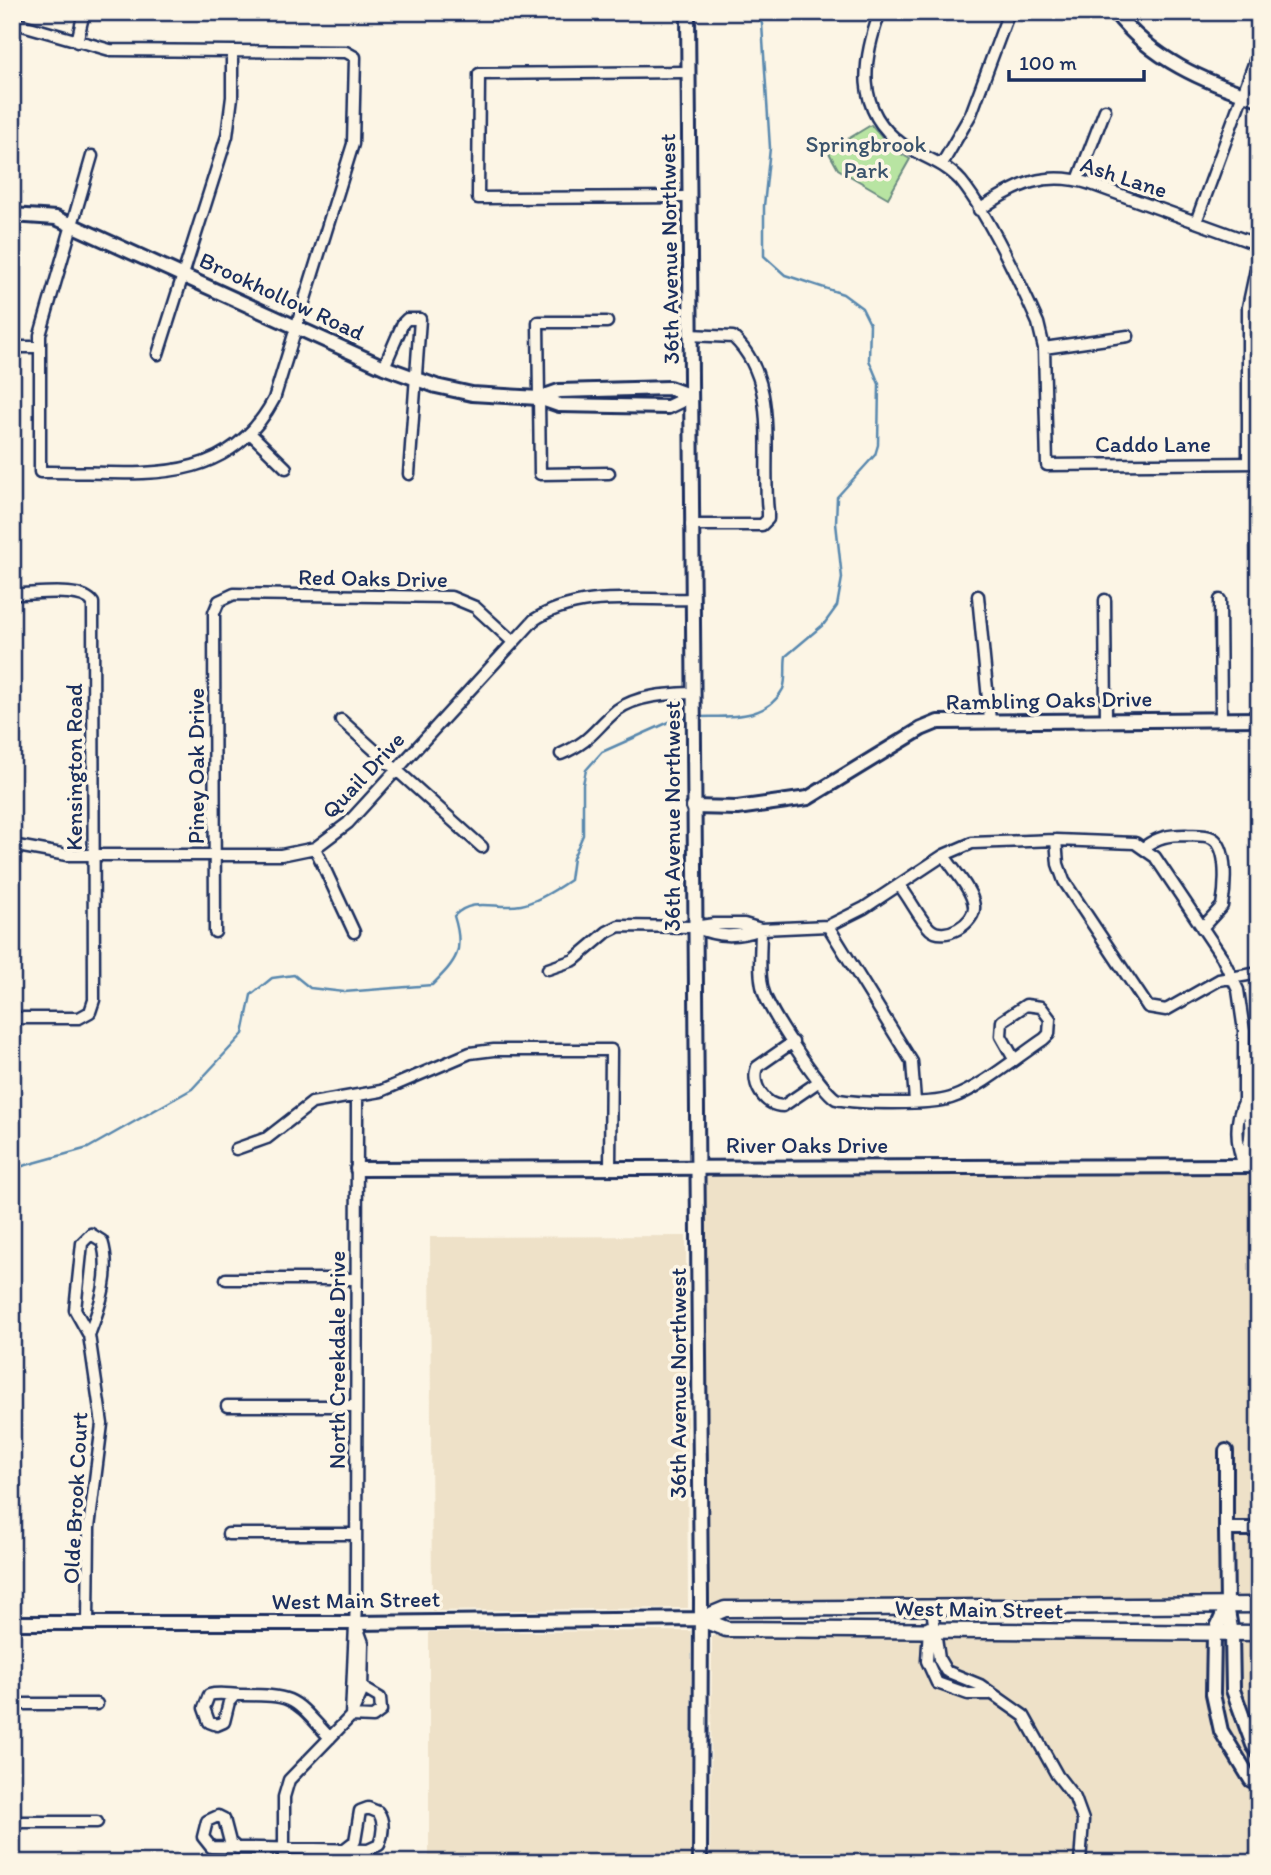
<svg xmlns="http://www.w3.org/2000/svg" width="1271" height="1875" font-family="Itim,sans-serif">
<style>
.built{fill:#eee1c8}
.green{fill:#b8e4a2;stroke:#6a8a80;stroke-width:2}
.lines{fill:none;stroke-linecap:round;stroke-linejoin:round}
.stream{stroke:#5988ae;stroke-width:2.5}
.minor-casing{stroke:#1b2f5e;stroke-width:15}
.tertiary-casing{stroke:#1b2f5e;stroke-width:18}
.secondary-casing{stroke:#1b2f5e;stroke-width:18}
.primary-casing{stroke:#1b2f5e;stroke-width:19}
.minor{stroke:#fcf5e5;stroke-width:10}
.tertiary{stroke:#fcf5e5;stroke-width:12}
.secondary{stroke:#fcf5e5;stroke-width:12}
.primary{stroke:#fcf5e5;stroke-width:14}
.labels{text-anchor:middle;dominant-baseline:central;stroke-width:7;stroke-linejoin:round;paint-order:stroke}
.park-label{font-size:23px;fill:#3a536c;stroke:#fcf5e5}
.street-label{font-size:23px;fill:#1b2f5e;stroke:#fcf5e5}
</style>
<rect width="100%" height="100%" fill="#fcf5e5"/>
<filter id="ink" filterUnits="userSpaceOnUse"><feTurbulence type="fractalNoise" baseFrequency=".0143" numOctaves="2"/><feDisplacementMap in="SourceGraphic" scale="14" xChannelSelector="R" yChannelSelector="G"/><feConvolveMatrix kernelMatrix="1 2 1 2 8 2 1 2 1" color-interpolation-filters="sRGB"/></filter>
<g filter="url(#ink)">
<!-- built -->
<path class="built" d="M706,1169l553,1v430l-550,8z
M686,1236l2,372 -256,3 -2,-374z
M691,1631v232h-262v-231z
M712,1636l547,4v223h-549z"/>
<!-- green -->
<path class="green" d="M871,125l20,23 19,11 -22,39 -50,-29 -10,-18z"/>
<g class="lines">
<!-- stream -->
<path class="stream" d="M698,717c30,-1 68,4 85,-28 4,-10 1,-23 3,-33l38,-32 13,-18 5,-28 -6,-55 1,-26 38,-42 3,-10 1,-61 -10,-24 1,-36 -8,-16 -19,-14 -58,-19 -21,-19v-50l6,-58 -8,-124 -6,-12
M12,1169l76,-21 104,-59 51,-55 8,-39 21,-17 22,-3 16,13 34,4 88,-7c25,-25 33,-34 22,-69 19,-20 43,-6 67,-11 15,-3 36,-16 49,-25l3,-22 10,-23v-51l3,-14 16,-18 74,-33 12,-1"/>
<!-- minor casing -->
<g class="minor-casing">
<path id="minor" d="M880,12c-17,47 -26,98 22,132 20,13 42,18 59,37 26,32 60,104 77,142l6,25 3,117 212,-2
M12,22l98,28 236,2 9,5 -2,87 -79,255c-50,95 -145,71 -234,73v-137l52,-179
M77,42l7,-30
M688,72l-209,2 -1,124 211,-1
M942,164l29,-50 38,-102
M1078,180l27,-70
M979,210c38,-26 66,-40 112,-26l168,61
M1196,222l63,-172
M607,322h-69l2,152 69,-1
M690,335l43,2c48,45 28,117 35,175v7l-6,6h-71
M12,347h27
M1044,348l84,-12
M158,354l69,-218 5,-39v-46
M384,367l19,-44 4,-4h13l-11,155
M250,433l36,35
M1248,463v-156l11,-52
M12,594c20,1 70,-8 81,9l1,397 -4,12 -11,6h-67
M978,596l12,124
M1105,600l1,120
M1220,600l1,118
M341,720l141,127
M561,754c32,-14 32,-24 56,-44 20,-15 52,-16 76,-17
M1056,840l2,24 6,17 84,126 18,3 53,-30 40,-7
M12,845l55,10h214l34,-7 33,-25 186,-203c45,-30 106,-19 157,-21
M1144,847c14,-10 24,-12 41,-12 8,1 19,-1 27,3 17,9 13,51 10,68l-20,22
M315,848l39,84
M899,885c11,13 19,32 31,44 14,13 46,-6 44,-23 -2,-17 -21,-36 -30,-51
M828,926l84,136 3,39
M694,927c24,10 42,11 67,2
M761,929c0,19 -3,43 2,61 4,18 58,100 73,109 21,5 95,6 115,-1 30,-10 66,-41 93,-59l5,-5 1,-15 -9,-12 -15,-2 -24,16 -1,15 13,23
M215,932l-1,-319 5,-12 15,-7 217,3 24,10 37,34
M548,969l26,-9 33,-28 12,-6 75,1 20,-3h30l17,5 67,-3 36,-18 80,-53 28,-12 84,-3 79,3 20,14 67,100 16,33 6,41v71c-10,20 -7,44 0,64
M793,1042l-36,25c-6,17 7,39 26,39l35,-24
M1244,1062h15
M1244,1102c11,19 6,43 0,63
M1244,1102h15
M236,1149l31,-11 45,-35 69,-12 89,-38 24,-3h117l-1,118
M226,1279h130
M227,1406h129
M228,1534h128
M932,1609l7,50 7,12 34,14 44,31 33,59 18,23 8,22 -3,43
M88,1623l1,-95 13,-104 -13,-89 -14,-25 7,-67 9,-9 11,7c10,31 -2,66 -13,94
M929,1627l-2,34 10,22 31,11h22
M235,1695l-6,7 -5,20 -7,3 -8,-3 -5,-14 5,-13c11,-3 21,0 32,0 55,0 52,3 89,43
M12,1704h85
M351,1716l5,-114 1,-506
M351,1716l22,1 8,-6 -1,-13 -17,-10
M12,1822h85
M237,1848l-7,-6 -6,-23 -6,-3 -11,5 -4,16 8,10 157,3 11,-5c4,-10 6,-24 -1,-33l-10,-4 -8,3 -5,30 -9,7
M284,1863v-66l5,-17 62,-64 11,-24 1,-49 -7,-19"/>
</g>
<!-- tertiary casing -->
<g class="tertiary-casing">
<path id="tertiary" d="M1115,12c36,47 89,70 144,87
M12,215l44,3 328,149 52,19 36,8 67,4 20,7 109,2 23,-11
M539,398l20,-7 110,-3 22,8
M693,807l44,1 71,-10 113,-69 17,-7 321,-3
M357,1169l902,-3
M1226,1451v78"/>
</g>
<!-- secondary casing -->
<g class="secondary-casing">
<path id="secondary" d="M688,12l13,1587 -1,264
M1259,1529h-33l1,76 5,29 1,56 20,55 6,8
M1227,1605l-13,29 -1,60 8,37 30,49 8,4
M12,1623h344l345,-4"/>
</g>
<!-- primary casing -->
<g class="primary-casing">
<path id="primary" d="M701,1619l25,10 533,4
M701,1619l24,-10 534,-4"/>
</g>
<!-- minor -->
<use href="#minor" class="minor"/>
<!-- tertiary -->
<use href="#tertiary" class="tertiary"/>
<!-- secondary -->
<use href="#secondary" class="secondary"/>
<!-- primary -->
<use href="#primary" class="primary"/>
</g>
</g>
<g class="labels">
<!-- park labels -->
<g class="park-label">
<text x="866" y="144">Springbrook<tspan x="866" dy="26">Park</tspan></text>
</g>
<!-- street labels -->
<g class="street-label">
<text transform="translate(1124 177) rotate(18)">Ash Lane</text>
<text transform="translate(669 249) rotate(-91)">36th Avenue Northwest</text>
<text transform="translate(282 296) rotate(25)">Brookhollow Road</text>
<text x="1153" y="444">Caddo Lane</text>
<text transform="translate(373 578) rotate(1)">Red Oaks Drive</text>
<text transform="translate(1049 700) rotate(-1)">Rambling Oaks Drive</text>
<text transform="translate(196 766) rotate(-90)">Piney Oak Drive</text>
<text transform="translate(74 767) rotate(-90)">Kensington Road</text>
<text transform="translate(363 775) rotate(-47)">Quail Drive</text>
<text transform="translate(672 816) rotate(-90)">36th Avenue Northwest</text>
<text x="807" y="1145">River Oaks Drive</text>
<text transform="translate(337 1360) rotate(-90)">North Creekdale Drive</text>
<text transform="translate(678 1383) rotate(-90)">36th Avenue Northwest</text>
<text transform="translate(75 1498) rotate(-87)">Olde Brook Court</text>
<text transform="translate(356 1600) rotate(-1)">West Main Street</text>
<text transform="translate(979 1609) rotate(1)">West Main Street</text>
</g>
</g>
<!-- margin -->
<rect width="1271" height="1875" fill="none" stroke="#fcf5e5" stroke-width="42"/>
<rect x="21" y="21" width="1229" height="1833" fill="none" stroke="#1b2f5e" stroke-width="2.5" filter="url(#ink)"/>
<!-- scale -->
<path d="M1009 70v10h135v-10" fill="none" stroke="#1b2f5e" stroke-width="3.5"/>
<text x="1019" y="70" font-size="21" fill="#1b2f5e" stroke="#fcf5e5" stroke-width="5" paint-order="stroke">100 m</text>
</svg>
